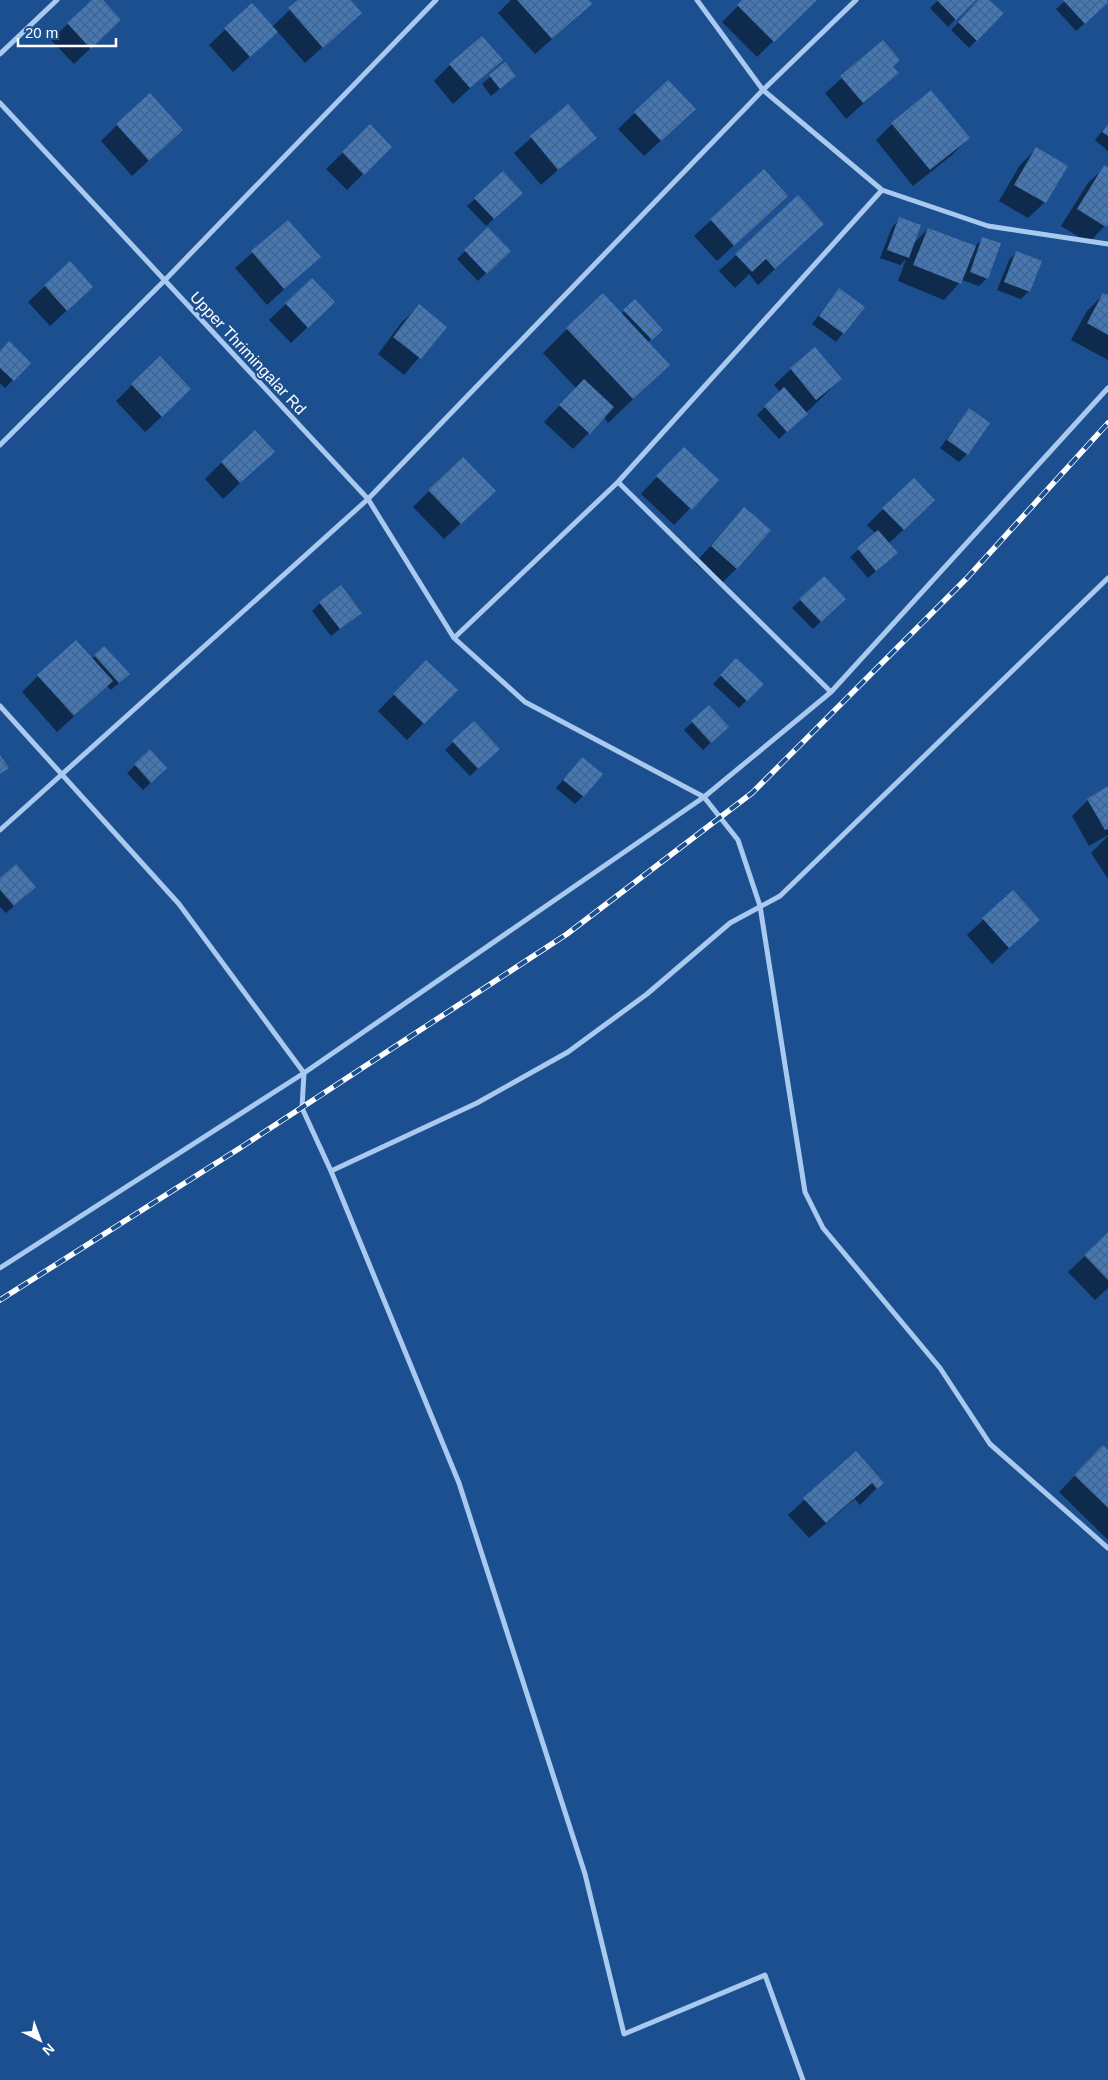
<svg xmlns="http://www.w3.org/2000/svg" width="1108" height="2080" font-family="Helvetica,sans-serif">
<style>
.shadow{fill:#0007}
.building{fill:url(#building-cross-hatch)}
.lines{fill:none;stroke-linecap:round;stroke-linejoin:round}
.street{stroke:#a9c9ee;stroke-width:5}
.rail-casing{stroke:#fff;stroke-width:5.5}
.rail{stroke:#1b4f8f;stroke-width:4;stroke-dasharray:11;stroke-linecap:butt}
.labels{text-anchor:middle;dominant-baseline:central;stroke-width:4;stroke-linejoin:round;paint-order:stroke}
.street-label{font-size:16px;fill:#fff;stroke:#1b4f8f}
</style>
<defs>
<pattern id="building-cross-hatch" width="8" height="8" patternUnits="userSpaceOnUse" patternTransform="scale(1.25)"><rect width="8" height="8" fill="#4478b7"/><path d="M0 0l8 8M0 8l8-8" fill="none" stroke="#486282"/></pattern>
</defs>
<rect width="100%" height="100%" fill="#1b4f8f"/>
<!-- shadow -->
<path class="shadow" d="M93,0h8l2,36 -29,28 -23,-24z
M300,0h49l11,13 -55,50 -28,-32 -44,41 -24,-27 43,-41 20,23z
M511,0h76l-13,20 -39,34 -37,-41z
M744,0h71l-58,57 -35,-35z
M938,0h36l-26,27 -18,-19z
M980,0h7l15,14 -33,34 -18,-18z
M1066,0h40l-6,10 -24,21 -20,-22z
M883,42l9,25 5,6 -51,46 -21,-26z
M501,60l-48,44 -19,-23 16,-16z
M505,64l10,12 -24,20 -9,-12z
M668,81l10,44 -34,31 -26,-27z
M568,106l27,31 -54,48 -27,-32z
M892,124l76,14 -16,17 -39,31 -37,-46z
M1108,124v27l-13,-11z
M117,125l65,5 -50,46 -31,-35z
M370,126l20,21 -43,43 -21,-21z
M1036,149l9,53 -17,16 -29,-17 21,-36z
M1105,167l3,2v53l-19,21 -28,-17 27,-43z
M764,171l6,41 -53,49 -23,-25z
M798,197l8,43 -48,45 -9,-11 -14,14 -16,-17z
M475,199l38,2 -27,25 -19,-20z
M900,219l13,25 15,-15 46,18 9,-8 4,39 -8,8 -17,-6 -18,20 -46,-19 8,-22 -6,6 -20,-7 12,-31z
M288,221l31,36 -52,48 -32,-37z
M488,229l21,21 -31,31 -21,-22z
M1017,252l12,39 -8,8 -24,-9 12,-30z
M70,263l5,40 -25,23 -22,-24z
M312,279l5,39 -26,25 -22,-23z
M839,290l24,17 -27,35 -24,-18z
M1104,294l4,3v63l-37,-20 16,-29z
M635,301l26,28 -13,13 21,23 -61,58 -4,-6 -31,32 -29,-27 32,-34 -33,-35 24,-24 54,-15z
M419,306l26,21 -41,48 -26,-21 24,-32z
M0,352l30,11 -25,25 -5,-5z
M791,369l50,10 -62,60 -22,-24 23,-23 -6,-7z
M132,385l41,21 -28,26 -29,-31z
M969,410l-2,44 -8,8 -19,-14z
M273,452l-50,47 -18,-20 17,-17z
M668,465l49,15 -43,45 -33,-31z
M429,491l49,16 -34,32 -31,-32z
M744,509l-7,59 -17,17 -25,-22z
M883,509l34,8 -29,27 8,9 -28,25 -18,-21 26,-23 -9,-9z
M824,578l20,21 -31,30 -21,-21z
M320,603l40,10 -29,23 -19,-25z
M104,648l16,34 -9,8 -4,-4 -50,46 -35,-40 16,-16 54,-17z
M736,660l26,24 -23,24 -26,-24z
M426,662l30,28 -49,50 -29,-29z
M709,707l18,20 -24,23 -19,-20z
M453,742l37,15 -20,19 -25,-26z
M150,751l16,17 -23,22 -16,-17z
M582,758l1,38 -8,8 -19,-16z
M1108,788v47l-19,11 -17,-30 16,-16z
M1108,836v43l-17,-26z
M0,880l27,15 -21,18 -6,-6z
M1013,892l25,28 -46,44 -25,-29z
M1108,1234v54l-13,12 -27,-28z
M1103,1447l5,5v88l-49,-48z
M856,1453l26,30 -22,22 -5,-6 -46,39 -21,-23z"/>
<!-- building -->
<path class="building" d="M92,0h11l18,20 -30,29 -24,-26z
M298,0h53l11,13 -39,35 -35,-40z
M517,0h72l3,4 -40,35z
M742,0h75l-43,42 -37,-37z
M937,0h39l-20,20z
M978,0h11l15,13 -27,28 -19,-19z
M1063,0h44l1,3 -23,21z
M252,3l26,29 -28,25 -26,-29z
M482,36l21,24 -33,28 -21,-24z
M883,40l17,20 -7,7 6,6 -36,30 -23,-27z
M505,62l11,14 -16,13 -11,-14z
M668,80l28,29 -35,32 -27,-29z
M931,90l39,48 -40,32 -39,-47z
M150,93l33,37 -34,31 -33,-37z
M568,104l29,34 -39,32 -28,-34z
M370,124l22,23 -28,28 -22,-23z
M1108,124v12l-6,-4z
M1036,147l32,19 -22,37 -32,-18z
M1104,165l4,2v57l-2,3 -29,-18z
M764,169l24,27 -54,50 -24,-27z
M503,171l20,22 -29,26 -20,-21z
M798,195l26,29 -49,45 -9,-10 -14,13 -17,-18z
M899,217l22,8 -12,33 -22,-8z
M288,220l33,37 -37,32 -33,-38z
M488,227l23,24 -24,23 -23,-24z
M928,228l48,18 -15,38 -48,-19z
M982,237l19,6 -13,36 -18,-7z
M1016,251l26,10 -12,31 -26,-10z
M70,261l23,26 -26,24 -23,-26z
M312,278l23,24 -27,26 -23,-25z
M839,288l26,19 -21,27 -25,-18z
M603,293l67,72 -37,34 -67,-71z
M1103,293l5,2v40l-21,-12z
M635,299l28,31 -11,10 -29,-30z
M419,304l28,23 -26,32 -28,-22z
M9,341l22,22 -17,18 -14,-13v-17z
M815,347l27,32 -26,21 -26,-32z
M160,356l31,33 -29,28 -31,-33z
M584,379l30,28 -24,27 -31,-29z
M784,387l24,27 -21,18 -23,-26z
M969,408l21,15 -22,32 -21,-15z
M255,430l20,22 -35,31 -19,-21z
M684,447l35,33 -27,30 -36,-34z
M463,457l33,34 -35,33 -33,-34z
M914,478l21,22 -31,30 -22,-22z
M744,507l27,23 -34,39 -26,-23z
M878,530l20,23 -22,18 -19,-23z
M824,576l22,23 -25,23 -22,-23z
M341,585l21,28 -22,16 -21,-27z
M76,640l37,41 -39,35 -37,-41z
M104,646l26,28 -11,9 -25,-28z
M736,658l28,26 -17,17 -27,-26z
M426,660l32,30 -34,34 -31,-30z
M709,705l20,22 -18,16 -20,-22z
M474,721l26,28 -22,20 -26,-28z
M150,749l17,19 -16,15 -17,-19z
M0,755l9,13 -9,6z
M582,757l21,17 -19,23 -21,-17z
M1108,786v43l-3,1 -18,-31z
M16,864l20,23 -22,19 -14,-16v-12z
M1013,890l27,30 -31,28 -27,-30z
M1108,1232v48l-24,-25z
M1103,1445l5,5v58l-34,-33z
M856,1451l28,32 -7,6 -5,-6 -46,40 -23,-25z"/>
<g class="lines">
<!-- street -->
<path class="street" d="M697,0l66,90 119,100 106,36 120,18
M0,54l57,-54
M0,103l368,396 86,139 71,64 179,95 34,43 22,66 45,286 18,36 117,140 50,76 118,104
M0,445l164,-164 272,-281
M618,482l213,210
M454,638l164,-156 264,-292
M0,706l179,198 125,169 -2,35 29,63 146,-68 91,-51 79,-58 83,-71 50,-27 328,-318
M0,830l368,-331 395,-409 93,-90
M331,1171l128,312 126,391 39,160 141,-59 38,105
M0,1268l304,-195 400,-276 127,-105 277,-304"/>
<!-- rail casing -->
<g class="rail-casing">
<path id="rail" d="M0,1300l240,-152 327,-214 185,-141 215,-215 141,-155"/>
</g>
<!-- rail -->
<use href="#rail" class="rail"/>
</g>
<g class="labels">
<!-- street labels -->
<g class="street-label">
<text transform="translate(248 353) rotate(47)">Upper Thrimingalar Rd</text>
</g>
</g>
<!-- north arrow -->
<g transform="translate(40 2040) rotate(138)" stroke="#1b4f8f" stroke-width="4" paint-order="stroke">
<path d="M0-4L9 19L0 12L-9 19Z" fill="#ffffff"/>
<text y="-8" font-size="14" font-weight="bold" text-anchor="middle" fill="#ffffff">N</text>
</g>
<!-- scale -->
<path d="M18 38v8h98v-8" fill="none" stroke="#ffffff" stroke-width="2.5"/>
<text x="25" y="38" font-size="15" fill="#ffffff" stroke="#1b4f8f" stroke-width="4" paint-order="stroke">20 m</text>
</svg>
